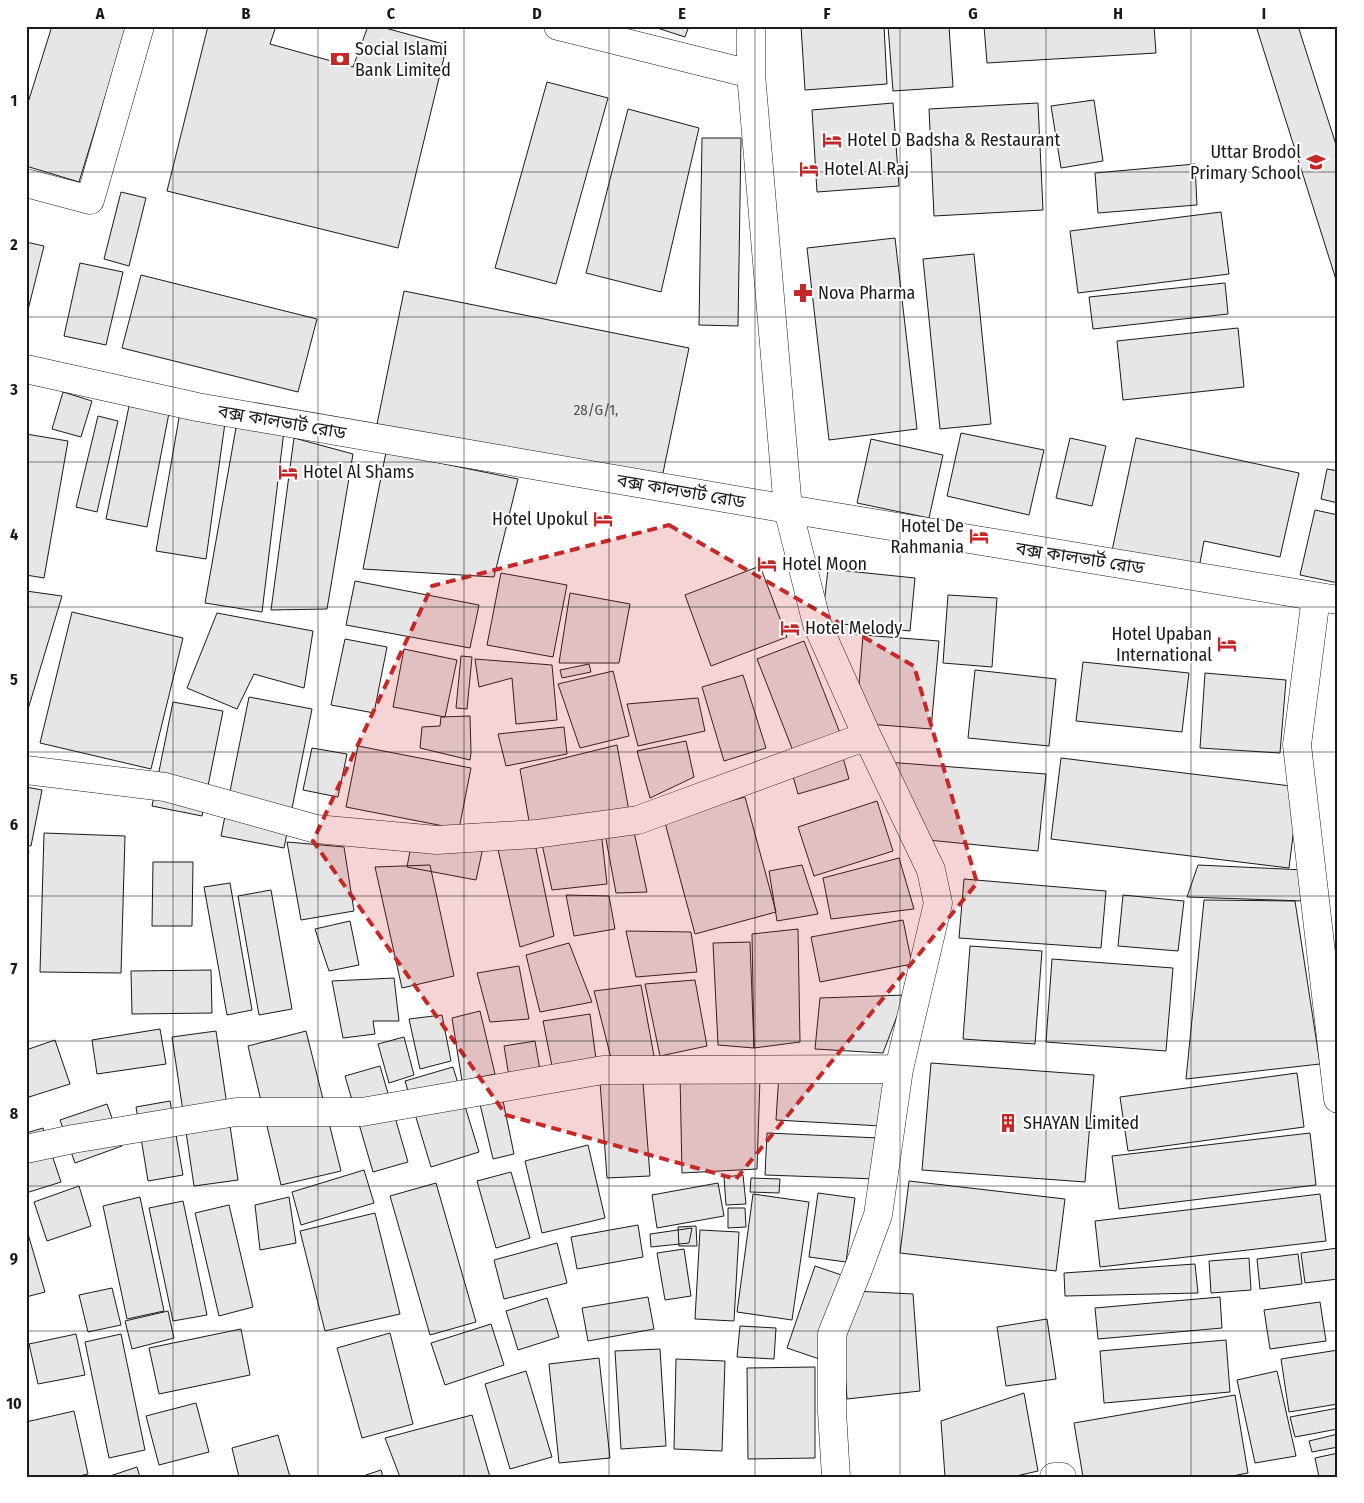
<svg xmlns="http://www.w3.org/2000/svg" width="1364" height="1503" font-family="'Fira Sans Condensed','Noto Sans Bengali',sans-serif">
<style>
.building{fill:#e6e6e6;stroke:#1a1a1a}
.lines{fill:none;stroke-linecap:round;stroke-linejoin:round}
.minor-casing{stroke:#1a1a1a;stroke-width:29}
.minor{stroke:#fff;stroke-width:28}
.marked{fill:#c62828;fill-opacity:0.2;stroke:#c62828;stroke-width:4;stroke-dasharray:10 6;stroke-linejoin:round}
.grid{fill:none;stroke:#1a1a1a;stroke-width:1;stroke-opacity:0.55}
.labels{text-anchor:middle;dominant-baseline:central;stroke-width:4;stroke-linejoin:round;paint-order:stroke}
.number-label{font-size:15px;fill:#4d4d4d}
.poi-label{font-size:18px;fill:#1a1a1a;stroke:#fff;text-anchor:start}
.street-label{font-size:18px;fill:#1a1a1a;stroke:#fff}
.neatline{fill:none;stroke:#1a1a1a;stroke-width:2}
.grid-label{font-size:16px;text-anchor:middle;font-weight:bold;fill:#1a1a1a}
</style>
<rect width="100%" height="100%" fill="#fff"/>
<!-- building -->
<path class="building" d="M52,26h75l-48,156 -53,-16v-57z
M208,26h68l-6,18 83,23 15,-41h10l69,19 -49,203 -231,-57z
M651,26h38l-4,11z
M801,26h83l3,58 -82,6z
M888,26h61l4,61 -60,4z
M984,26h170l2,27 -169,10z
M1267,26h31l40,125v135l-81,-257z
M547,82l61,16 -52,186 -61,-16z
M1094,100l9,61 -42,7 -10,-62z
M893,103l6,83 -82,6 -5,-82z
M1038,103l5,107 -109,6 -5,-107z
M628,109l71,19 -38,164 -75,-19z
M702,138h39l-3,188 -39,-1z
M1195,164l2,41 -99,8 -3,-40z
M121,192l25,6 -17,68 -25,-7z
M1221,212l8,62 -151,19 -8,-62z
M895,238l22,191 -88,11 -22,-192z
M26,242l18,4 -18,72z
M974,254l17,170 -51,5 -17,-170z
M80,263l43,9 -17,73 -42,-9z
M141,275l176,44 -19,73 -176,-44z
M1225,283l3,31 -135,15 -4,-32z
M404,291l285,57 -31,149 -284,-58z
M1238,328l6,59 -121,13 -6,-59z
M63,392l29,9 -11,36 -29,-8z
M129,406l40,7 -22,114 -41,-8z
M180,412l45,11 -19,136 -50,-8z
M98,416l20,5 -21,91 -21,-5z
M237,422l47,9 -22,181 -57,-9z
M961,433l83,17 -15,65 -82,-19z
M26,434l42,7 -24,137 -18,-3z
M294,438l59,16 -26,155 -56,1z
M1070,438l36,8 -14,60 -36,-8z
M1136,438l163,35 -19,84 -76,-16 -7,38 -87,-19z
M871,439l72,16 -14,63 -72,-15z
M386,452l132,27 -24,98 -131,-8z
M1327,469l11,2v32l-17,-4z
M1315,510l23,5v68l-38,-8z
M760,566l27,71 -76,29 -26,-71z
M828,569l87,9 -5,53 -88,-9z
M501,573l66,12 -14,72 -66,-12z
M355,581l124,24 -9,43 -124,-23z
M26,591l36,5 -36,120z
M570,593l60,11 -11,59h-60z
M948,595l49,3 -5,69 -49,-4z
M72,612l111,26 -32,131 -111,-26z
M217,613l96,18 -9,57 -50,-14 -17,35 -50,-21z
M863,635l76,6 -8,88 -75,-6z
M345,639l42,8 -13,66 -43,-8z
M804,641l38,97 -47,18 -38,-97z
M404,649l53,11 -12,57 -52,-10z
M461,656l11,1 -5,52 -11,-1z
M475,659l77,6 5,55 -41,4 -4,-46 -33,9z
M1083,662l106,11 -7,59 -106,-11z
M589,664l2,8 -29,6 -2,-8z
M975,670l81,9 -7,67 -81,-8z
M613,671l16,65 -49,12 -22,-64z
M1205,673l81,7 -6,73 -80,-5z
M743,675l23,73 -42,13 -22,-74z
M249,697l63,12 -28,139 -63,-12z
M698,698l7,33 -67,15 -11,-42z
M173,702l50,9 -21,105 -50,-10z
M470,716l1,37 -1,7 -50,-12 2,-21 18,-1 1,-9z
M564,727l3,27 -61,12 -8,-32z
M686,741l8,36 -44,21 -13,-47z
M617,745l12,66 -98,22 -11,-64z
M358,746l113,22 -12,61 -113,-22z
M312,748l35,6 -9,43 -35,-7z
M842,754l7,25 -51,15 -7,-25z
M1061,758l238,29 -10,81 -238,-29z
M873,761l173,13 -8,77 -130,-13z
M26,787l16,3 -11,56 -5,-1z
M745,797l31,115 -81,22 -31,-115z
M877,801l16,50 -79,25 -16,-49z
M631,818l16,74 -31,1 -13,-70z
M415,824l70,14 -9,42 -69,-13z
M601,831l6,53 -55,6 -12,-55z
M44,833l81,3 -4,137 -81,-1z
M534,839l20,97 -34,11 -23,-102z
M287,842l57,5 10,64 -53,9z
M26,851h3l-3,18z
M899,858l15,51 -83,10 -8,-41z
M153,862h40l-1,64h-40z
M430,865l24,111 -52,12 -27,-121z
M802,865l16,49 -41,7 -8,-50z
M1198,865l107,5 -2,31 -116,-4z
M964,879l142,12 -5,57 -142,-10z
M230,883l22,127 -25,5 -23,-128z
M271,890l21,119 -33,6 -21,-119z
M566,895l43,1 6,33 -41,7z
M1123,895l61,6 -6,50 -60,-5z
M1204,900l91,1 25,163 -134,15z
M903,920l9,44 -92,18 -9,-45z
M350,921l9,44 -30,6 -14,-42z
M798,929l2,113 -46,6 -2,-114z
M626,931l65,1 6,40 -61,5z
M750,942l4,106 -36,-3 -5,-102z
M569,943l23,59 -52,10 -14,-57z
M970,946l72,5 -7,93 -72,-5z
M1052,959l121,9 -7,83 -120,-9z
M519,966l10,53 -39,3 -13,-49z
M211,970l1,43 -80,1 -1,-43z
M394,978l5,43h-26l2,13 -32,4 -11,-57z
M695,980l12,66 -47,10 -15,-72z
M641,985l13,71 -42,6 -18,-71z
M905,995l-22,58 -68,-4 5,-51z
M480,1011l15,63 -33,7 -10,-63z
M590,1014l6,45 -43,12 -10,-50z
M442,1015l9,46 -31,8 -11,-50z
M160,1029l6,35 -69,10 -5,-34z
M216,1031l22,149 -44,6 -22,-149z
M306,1031l35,140 -60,14 -33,-139z
M404,1037l10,38 -25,8 -11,-39z
M55,1040l15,44 -41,13 -3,-10v-37z
M535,1041l5,29 -31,7 -5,-31z
M931,1063l163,12 -9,107 -163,-12z
M380,1066l28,96 -35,10 -28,-96z
M453,1067l26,85 -48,15 -26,-86z
M779,1073l105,6 -3,47 -105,-6z
M1297,1073l7,54 -176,24 -8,-54z
M680,1075l80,3 -3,91 -75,4z
M600,1082h43l7,94 -43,2z
M502,1096l12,58 -21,5 -14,-59z
M170,1101l13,74 -35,6 -12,-74z
M107,1104l15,42 -47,17 -15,-43z
M43,1128l18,54 -35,11v-60z
M767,1133l112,5 -2,41 -112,-4z
M1310,1133l6,52 -197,24 -7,-53z
M588,1145l17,73 -63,15 -17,-72z
M364,1170l10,33 -73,22 -9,-33z
M511,1172l19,66 -34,10 -19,-67z
M743,1175l3,29 -20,1 -2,-28z
M751,1178l29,1 -1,14 -29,-1z
M909,1181l156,18 -9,72 -156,-18z
M436,1183l40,139 -46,13 -40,-139z
M718,1183l6,33 -67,12 -5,-33z
M79,1186l12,40 -44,15 -13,-39z
M818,1193l37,5 -9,64 -37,-5z
M753,1194l56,8 -17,118 -55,-8z
M1320,1194l6,47 -226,26 -5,-46z
M140,1197l24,114 -37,8 -24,-113z
M289,1197l7,46 -36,7 -5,-45z
M183,1201l24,114 -34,6 -24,-113z
M229,1205l24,102 -34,9 -24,-103z
M728,1208h17l1,19 -18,1z
M375,1213l25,101 -75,17 -25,-100z
M638,1225l5,32 -66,12 -6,-32z
M696,1226l1,20h-18l-1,-19z
M26,1227l19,65 -19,5z
M692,1228l-3,15 -38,4 -1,-13z
M700,1230l39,2 -5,89 -39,-2z
M557,1243l10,40 -63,16 -10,-39z
M1338,1248v31l-33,4 -4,-30z
M684,1249l7,47 -26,4 -8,-47z
M1298,1254l4,30 -42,5 -3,-30z
M1249,1258l2,32 -40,3 -2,-32z
M1195,1264l3,29 -133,3 -1,-23z
M815,1266l41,14 -28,82 -41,-14z
M112,1288l9,37 -33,7 -9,-37z
M854,1291l59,3 7,97 -73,8 -4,-56z
M648,1297l6,32 -66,12 -6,-33z
M1220,1297l2,31 -124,11 -3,-31z
M547,1298l12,39 -41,13 -12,-39z
M1320,1302l6,39 -56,8 -6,-39z
M168,1311l6,27 -42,11 -7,-28z
M1047,1319l9,60 -50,7 -9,-59z
M491,1324l13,41 -59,20 -14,-42z
M740,1326l36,2 -2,31 -37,-2z
M241,1329l9,46 -91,19 -10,-46z
M390,1333l23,91 -51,14 -25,-90z
M76,1334l9,41 -47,9 -9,-40z
M121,1334l24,116 -36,8 -24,-116z
M1226,1340l4,52 -126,11 -4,-52z
M660,1349l6,97 -45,3 -6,-98z
M1338,1350v54l-49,8 -8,-53z
M599,1358l11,100 -51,5 -10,-99z
M676,1359l49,2 -3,90 -48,-2z
M815,1367v91l-67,1 -1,-91z
M526,1371l26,86 -42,12 -25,-85z
M1277,1371l19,85 -41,7 -18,-83z
M1024,1393l14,78 -26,6h-67l-4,-56z
M1235,1395l13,78 -21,4h-144l-9,-54z
M196,1403l13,49 -50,13 -13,-49z
M1338,1408v21l-43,8 -5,-20z
M74,1411l14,63 -13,3h-49v-55z
M472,1415l18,62h-90l-15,-39z
M1338,1434v13l-26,5 -3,-11z
M278,1435l12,42h-51l-7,-29z
M1338,1453v24h-19l-4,-19z
M137,1467l3,10h-33z
M381,1470l2,7h-23z"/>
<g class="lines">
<!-- minor casing -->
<g class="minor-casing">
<path id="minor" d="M558,26l193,48
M751,26v48l37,435 29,115 50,112 64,134 7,33 -39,166 -21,146 -19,52 -27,67v78l4,65
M26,183l64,17 50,-174
M26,369l171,38 591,102 550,91
M1316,597l-19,148 41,354
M26,770l139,17 151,42 121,11 99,-6 102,-14 229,-84
M26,1149l47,-10 163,-27h126l241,-42 296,-1
M1054,1477h8"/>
</g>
<!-- minor -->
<use href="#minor" class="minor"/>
</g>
<!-- marked area -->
<path class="marked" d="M669,525l245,141 63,217 -241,296 -230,-64 -193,-274 119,-255z"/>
<!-- grid -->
<path class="grid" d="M173,26v1451M318,26v1451M464,26v1451M609,26v1451M755,26v1451M900,26v1451M1046,26v1451M1191,26v1451M26,172h1312M26,317h1312M26,462h1312M26,607h1312M26,752h1312M26,896h1312M26,1041h1312M26,1186h1312M26,1331h1312"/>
<!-- icons -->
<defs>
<g id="bank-bare" transform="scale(1.5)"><path d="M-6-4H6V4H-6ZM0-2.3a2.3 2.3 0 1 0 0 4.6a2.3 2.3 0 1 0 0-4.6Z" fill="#c62828" stroke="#fff" stroke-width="2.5" paint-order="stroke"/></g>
<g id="hotel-bare" transform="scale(1.5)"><path d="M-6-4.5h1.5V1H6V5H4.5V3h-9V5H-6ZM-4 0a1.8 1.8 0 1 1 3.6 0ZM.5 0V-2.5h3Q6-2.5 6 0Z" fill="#c62828" stroke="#fff" stroke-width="2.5" paint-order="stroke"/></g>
<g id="school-bare" transform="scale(1.5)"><path d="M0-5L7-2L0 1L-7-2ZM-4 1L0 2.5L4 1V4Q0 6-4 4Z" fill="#c62828" stroke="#fff" stroke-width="2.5" paint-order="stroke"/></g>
<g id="pharmacy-bare" transform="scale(1.5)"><path d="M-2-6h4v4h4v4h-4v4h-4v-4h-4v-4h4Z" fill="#c62828" stroke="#fff" stroke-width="2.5" paint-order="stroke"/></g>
<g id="building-bare" transform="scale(1.5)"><path d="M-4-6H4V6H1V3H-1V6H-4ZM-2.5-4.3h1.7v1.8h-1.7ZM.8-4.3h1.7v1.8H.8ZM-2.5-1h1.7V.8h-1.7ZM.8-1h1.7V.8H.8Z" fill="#c62828" stroke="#fff" stroke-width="2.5" paint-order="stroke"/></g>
</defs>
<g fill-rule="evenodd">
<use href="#bank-bare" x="340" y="59"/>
<use href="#hotel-bare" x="832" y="140"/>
<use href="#school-bare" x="1316" y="162"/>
<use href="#hotel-bare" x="809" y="169"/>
<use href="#pharmacy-bare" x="803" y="293"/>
<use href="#hotel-bare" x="288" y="472"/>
<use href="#hotel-bare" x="603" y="519"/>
<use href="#hotel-bare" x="979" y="536"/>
<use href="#hotel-bare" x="767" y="564"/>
<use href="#hotel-bare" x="790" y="628"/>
<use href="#hotel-bare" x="1227" y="644"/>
<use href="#building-bare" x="1008" y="1123"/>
</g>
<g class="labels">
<!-- number labels -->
<g class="number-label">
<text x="596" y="410">28/G/1,</text>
</g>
<!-- poi labels -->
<g class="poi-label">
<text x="355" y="49">Social Islami<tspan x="355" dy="21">Bank Limited</tspan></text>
<text x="847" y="140">Hotel D Badsha &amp; Restaurant</text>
<text x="1301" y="152" text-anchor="end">Uttar Brodol<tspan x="1301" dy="21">Primary School</tspan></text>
<text x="824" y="169">Hotel Al Raj</text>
<text x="818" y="293">Nova Pharma</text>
<text x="303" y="472">Hotel Al Shams</text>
<text x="588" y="519" text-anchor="end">Hotel Upokul</text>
<text x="964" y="526" text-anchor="end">Hotel De<tspan x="964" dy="21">Rahmania</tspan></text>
<text x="782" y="564">Hotel Moon</text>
<text x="805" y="628">Hotel Melody</text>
<text x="1212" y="634" text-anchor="end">Hotel Upaban<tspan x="1212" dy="21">International</tspan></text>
<text x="1023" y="1123">SHAYAN Limited</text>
</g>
<!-- street labels -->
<g class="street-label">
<text transform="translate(282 422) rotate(10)">বক্স কালভার্ট রোড</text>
<text transform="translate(681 491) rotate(10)">বক্স কালভার্ট রোড</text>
<text transform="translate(1080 558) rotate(9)">বক্স কালভার্ট রোড</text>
</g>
</g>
<!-- border -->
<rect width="1364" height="1503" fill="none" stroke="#ffffff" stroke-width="55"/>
<rect x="28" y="28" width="1308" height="1448" class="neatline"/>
<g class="grid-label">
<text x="100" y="19">A</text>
<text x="246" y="19">B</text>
<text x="391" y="19">C</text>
<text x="537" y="19">D</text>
<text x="682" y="19">E</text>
<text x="827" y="19">F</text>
<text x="973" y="19">G</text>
<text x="1118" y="19">H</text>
<text x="1264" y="19">I</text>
<text x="14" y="106">1</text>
<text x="14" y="250">2</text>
<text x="14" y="395">3</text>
<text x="14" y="540">4</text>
<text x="14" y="685">5</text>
<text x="14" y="830">6</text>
<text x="14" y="974">7</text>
<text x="14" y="1119">8</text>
<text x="14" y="1264">9</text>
<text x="14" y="1409">10</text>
</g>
</svg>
